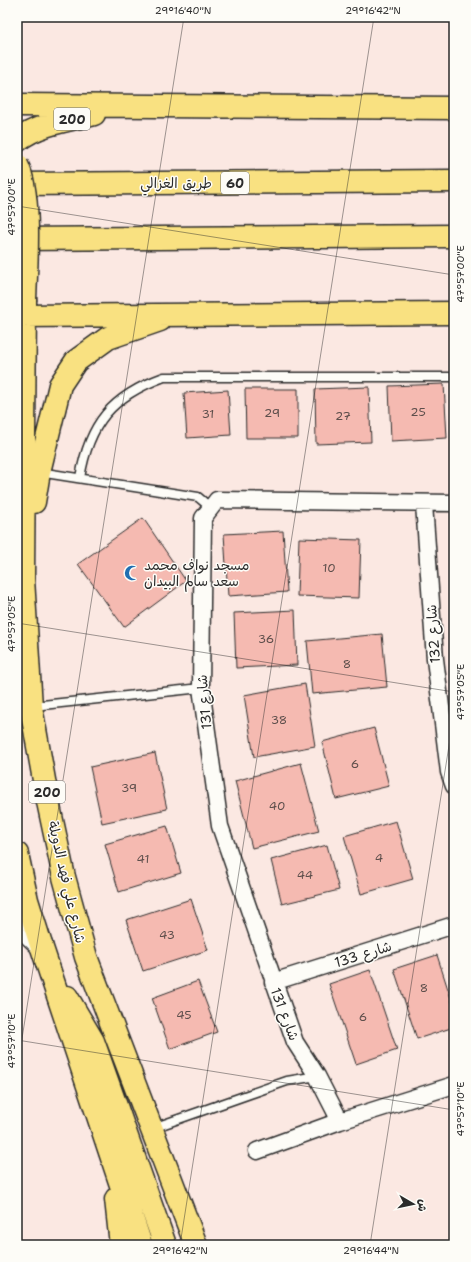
<svg xmlns="http://www.w3.org/2000/svg" width="471" height="1262" font-family="'Shantell Sans','Playpen Sans Arabic',sans-serif">
<style>
.building{fill:#f5bab1;stroke:#2b2b2b}
.lines{fill:none;stroke-linecap:round;stroke-linejoin:round}
.lane-casing{stroke:#2b2b2b;stroke-width:11}
.street-casing{stroke:#2b2b2b;stroke-width:19}
.secondary-casing{stroke:#2b2b2b;stroke-width:25}
.primary-casing{stroke:#2b2b2b;stroke-width:25}
.highway-casing{stroke:#2b2b2b;stroke-width:25}
.lane{stroke:#fdfcf7;stroke-width:8}
.street{stroke:#fdfcf7;stroke-width:16}
.secondary{stroke:#fdfcf7;stroke-width:22}
.primary{stroke:#f9e181;stroke-width:22}
.highway{stroke:#f9e181;stroke-width:22}
.primary-bridge-casing{stroke:#2b2b2b;stroke-width:25;stroke-linecap:butt}
.primary-bridge{stroke:#f9e181;stroke-width:22}
.ticks{fill:none;stroke:#2b2b2b;stroke-width:1;stroke-opacity:0.45}
.labels{text-anchor:middle;dominant-baseline:central;stroke-width:3;stroke-linejoin:round;paint-order:stroke}
.number-label{font-size:12px;fill:#5e4f4c}
.shield{fill:#fdfcf7;stroke:#6a6a68;stroke-width:1}
.shield-label{font-size:13px;font-weight:bold;fill:#2b2b2b}
.street-label{font-size:14px;fill:#2b2b2b;stroke:#fdfcf7}
.poi-label{font-size:14px;fill:#2b2b2b;stroke:#fdfcf7;text-anchor:start}
.neatline{fill:none;stroke:#2b2b2b;stroke-width:1.5}
.ticks-label{font-size:10px;text-anchor:middle;fill:#2b2b2b}
</style>
<rect width="100%" height="100%" fill="#fbe8e2"/>
<filter id="ink" filterUnits="userSpaceOnUse"><feTurbulence type="fractalNoise" baseFrequency=".025" numOctaves="2"/><feDisplacementMap in="SourceGraphic" scale="8" xChannelSelector="R" yChannelSelector="G"/><feConvolveMatrix kernelMatrix="1 2 1 2 8 2 1 2 1" color-interpolation-filters="sRGB"/></filter>
<g filter="url(#ink)">
<!-- building -->
<path class="building" d="M444,384l3,54 -56,3 -2,-55z
M369,387l2,55 -55,2 -1,-55z
M245,389h53v49h-52z
M228,390l3,45 -44,3 -3,-45z
M143,518l43,63 -62,46 -46,-63z
M283,531l4,61 -59,4 -4,-62z
M299,538l62,2 -2,58 -62,-2z
M295,610l2,55 -61,3 -2,-55z
M382,634l5,53 -75,7 -5,-53z
M305,684l10,62 -61,11 -10,-62z
M374,728l15,58 -53,13 -14,-57z
M155,753l12,56 -65,14 -12,-56z
M301,763l18,68 -67,17 -17,-67z
M396,821l17,58 -52,15 -17,-58z
M167,826l14,47 -62,19 -14,-48z
M327,845l12,45 -57,14 -11,-44z
M191,899l17,51 -65,21 -17,-51z
M437,955l17,53v19l-37,12 -23,-70z
M370,970l27,80 -41,14 -27,-80z
M198,981l19,51 -47,17 -18,-51z"/>
<g class="lines">
<!-- lane casing -->
<g class="lane-casing">
<path id="lane" d="M39,472l159,25 13,11
M80,478c9,-55 32,-82 84,-101h290
M33,706l168,-18
M153,1128l134,-47 30,-5"/>
</g>
<!-- street casing -->
<g class="street-casing">
<path id="street" d="M424,504l11,155 14,113 5,14
M273,982l181,-57
M340,1121l-23,-45 -22,-34 -75,-216 -19,-138 2,-170 14,-18 237,3
M257,1151l83,-30 114,-36"/>
</g>
<!-- secondary casing -->
<g class="secondary-casing">
<path id="secondary" d="M17,922l24,23"/>
</g>
<!-- primary casing -->
<g class="primary-casing">
<path id="primary" d="M17,105l437,3
M17,141c20,-17 52,-21 77,-27
M25,301l-2,278 8,128 16,90 17,80 22,80 110,288
M17,316l437,-3
M34,502l5,-30 21,-87 16,-24 32,-23 52,-18
M17,854l10,46 14,45 100,300
M67,997l26,44 72,204
M116,1199l5,46"/>
</g>
<!-- highway casing -->
<g class="highway-casing">
<path id="highway" d="M17,184l437,-3
M17,239l437,-3"/>
</g>
<!-- lane -->
<use href="#lane" class="lane"/>
<!-- street -->
<use href="#street" class="street"/>
<!-- secondary -->
<use href="#secondary" class="secondary"/>
<!-- primary -->
<use href="#primary" class="primary"/>
<!-- highway -->
<use href="#highway" class="highway"/>
<!-- primary-bridge casing -->
<g class="primary-bridge-casing">
<path id="primary-bridge" d="M17,165c15,30 9,101 8,136"/>
</g>
<!-- primary-bridge -->
<use href="#primary-bridge" class="primary-bridge"/>
</g>
</g>
<!-- ticks -->
<path class="ticks" d="M17,206l437,69M17,623l437,69M17,1040l437,70M17,1070l167,-1053M180,1245l194,-1228M370,1245l84,-531"/>
<!-- icons -->
<defs>
<g id="mosque-bare" transform="scale(1.2)"><path d="M3.5-4.9A6 6 0 1 0 3.5 4.9A5 5 0 1 1 3.5-4.9Z" fill="#1f6fb2" stroke="#fdfcf7" stroke-width="2.5" paint-order="stroke"/></g>
</defs>
<g fill-rule="evenodd">
<use href="#mosque-bare" x="132" y="573"/>
</g>
<g class="labels">
<!-- number labels -->
<g class="number-label">
<text x="418" y="412">25</text>
<text x="272" y="413">29</text>
<text x="208" y="414">31</text>
<text x="343" y="416">27</text>
<text x="329" y="568">10</text>
<text x="266" y="639">36</text>
<text x="347" y="664">8</text>
<text x="279" y="720">38</text>
<text x="355" y="764">6</text>
<text x="129" y="788">39</text>
<text x="277" y="806">40</text>
<text x="379" y="858">4</text>
<text x="143" y="859">41</text>
<text x="305" y="875">44</text>
<text x="167" y="935">43</text>
<text x="424" y="988">8</text>
<text x="184" y="1015">45</text>
<text x="363" y="1017">6</text>
</g>
<!-- shield labels -->
<g class="shield">
<rect x="54" y="108" width="36" height="22" rx="3"/>
<rect x="221" y="172" width="28" height="22" rx="3"/>
<rect x="29" y="781" width="36" height="22" rx="3"/>
</g>
<g class="shield-label">
<text x="72" y="119">200</text>
<text x="235" y="183">60</text>
<text x="47" y="792">200</text>
</g>
<!-- street labels -->
<g class="street-label">
<text x="176" y="183">طريق الغزالي</text>
<text transform="translate(433 634) rotate(-94)">شارع 132</text>
<text transform="translate(204 702) rotate(-95)">شارع 131</text>
<text transform="translate(67 882) rotate(77)">شارع علي فهد الدويلة</text>
<text transform="translate(363 954) rotate(-17)">شارع 133</text>
<text transform="translate(285 1014) rotate(69)">شارع 131</text>
</g>
<!-- poi labels -->
<g class="poi-label">
<text x="144" y="565">مسجد نواف محمد<tspan x="144" dy="16">سعد سالم البيدان</tspan></text>
</g>
</g>
<!-- margin -->
<rect width="471" height="1262" fill="none" stroke="#fdfcf7" stroke-width="44"/>
<!-- north arrow -->
<g transform="translate(413 1204) rotate(99)" stroke="#fdfcf7" stroke-width="3" paint-order="stroke">
<path d="M0-3L7 15L0 10L-7 15Z" fill="#2b2b2b"/>
<text y="-6" font-size="11" font-weight="bold" text-anchor="middle" fill="#2b2b2b">ش</text>
</g>
<rect x="22" y="22" width="427" height="1218" class="neatline"/>
<g class="ticks-label">
<text x="183" y="14">29°16'40"N</text>
<text x="373" y="14">29°16'42"N</text>
<text transform="translate(11 207) rotate(-90)" y="4">47°57'00"E</text>
<text transform="translate(460 274) rotate(-90)" y="4">47°57'00"E</text>
<text transform="translate(11 624) rotate(-90)" y="4">47°57'05"E</text>
<text transform="translate(460 692) rotate(-90)" y="4">47°57'05"E</text>
<text transform="translate(11 1041) rotate(-90)" y="4">47°57'10"E</text>
<text transform="translate(460 1109) rotate(-90)" y="4">47°57'10"E</text>
<text x="180" y="1254">29°16'42"N</text>
<text x="371" y="1254">29°16'44"N</text>
</g>
</svg>
